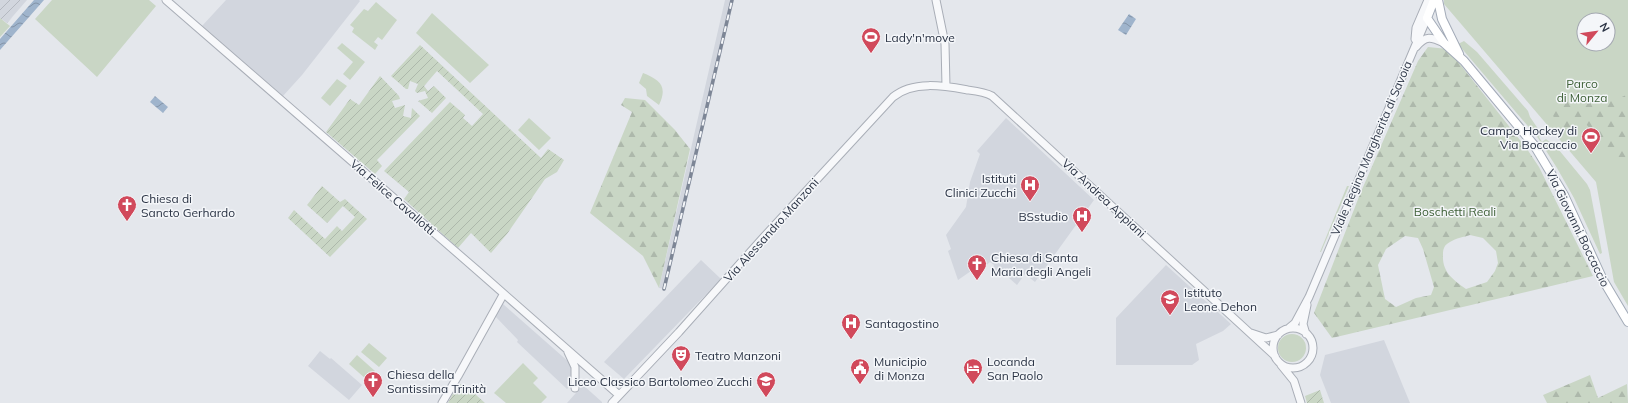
<svg xmlns="http://www.w3.org/2000/svg" width="1628" height="403" font-family="Mulish,sans-serif">
<style>
.built{fill:#d2d6de}
.industrial{fill:url(#industrial-furrows)}
.green{fill:#c9d6c5;fill-rule:evenodd}
.forest{fill:url(#forest-firs);fill-rule:evenodd}
.garden{fill:url(#garden-furrows)}
.water{fill:url(#water-waves)}
.lines{fill:none;stroke-linecap:round;stroke-linejoin:round}
.minor-casing{stroke:#a9aeb7;stroke-width:9}
.major-casing{stroke:#a3abb8;stroke-width:10}
.minor{stroke:#f7f8fa;stroke-width:7}
.major{stroke:#fff;stroke-width:8}
.rail-casing{stroke:#7d8696;stroke-width:3.5}
.rail{stroke:#f4f6f9;stroke-width:2;stroke-dasharray:6;stroke-linecap:butt}
.labels{text-anchor:middle;dominant-baseline:central;stroke-width:3;stroke-linejoin:round;paint-order:stroke}
.poi-label{font-size:12px;fill:#2b3445;stroke:#f4f6f9;text-anchor:start}
.park-label{font-size:12px;fill:#3f6138;stroke:#f4f6f9}
.street-label{font-size:12px;fill:#2b3445;stroke:#f4f6f9}
</style>
<defs>
<pattern id="industrial-furrows" width="10" height="10" patternUnits="userSpaceOnUse"><rect width="10" height="10" fill="#d2d6de"/><path d="M-1 1l2-2M0 10L10 0M9 11l2-2" fill="none" stroke="#b4b8c0"/></pattern>
<pattern id="forest-firs" width="22" height="20" patternUnits="userSpaceOnUse"><rect width="22" height="20" fill="#c9d6c5"/><path d="M5 1l3.5 6h-7zM16 11l3.5 6h-7z" fill="#adb8ab"/></pattern>
<pattern id="garden-furrows" width="10" height="10" patternUnits="userSpaceOnUse"><rect width="10" height="10" fill="#c9d6c5"/><path d="M-1 1l2-2M0 10L10 0M9 11l2-2" fill="none" stroke="#adb8ab"/></pattern>
<pattern id="water-waves" width="16" height="10" patternUnits="userSpaceOnUse"><rect width="16" height="10" fill="#9fb4cc"/><path d="M0 5q4-4 8 0t8 0" fill="none" stroke="#8293a7"/></pattern>
</defs>
<rect width="100%" height="100%" fill="#e4e7ec"/>
<!-- built -->
<path class="built" d="M226,0h133l1,1 -58,74 -19,21 -81,-70z
M725,0h9l-68,289 -7,-1z
M1006,118l88,82 -59,82 -10,-8 -8,11 -16,-14 -4,4 -5,-6 2,-4 -4,-3 -15,13 -4,-4 -13,9 -10,-29 3,-2 -5,-14 20,-28 4,-25 10,-28 -3,-3z
M701,260l20,19 -97,100 -20,-17z
M1166,265l65,59 -8,7 -27,13 3,16 -7,5h-76v-47z
M503,304l67,59 2,7 1,13 -6,6 -50,-47 1,-2 -23,-24z
M1384,340l26,63h-79l-11,-28 5,-20z
M320,351l10,8 1,-1 31,27 -13,15 -41,-34z
M583,385l19,17v1h-35z"/>
<!-- industrial -->
<path class="industrial" d="M0,0h27l-20,23 -7,-5z"/>
<!-- green -->
<path class="green" d="M52,0h97l7,6 -59,71 -62,-58z
M1444,0h184v306l-14,-24 -18,-100 -152,-178zM1584,20h24v24h-24z
M376,2l21,18 -15,20 -4,-3 -4,5 4,3 -3,5 -23,-18 2,-4 -4,-3 14,-16 4,2z
M432,13l57,52 -19,18 -54,-50z
M0,18l10,8 -10,11z
M1464,41l13,11 51,59 2,6 11,16 -2,4 3,5 4,-3 6,5h2l33,40 3,6 12,63 -2,1 -26,-56 -17,-30 -19,-30 -80,-94z
M342,43l23,19 -15,18 -7,-6 10,-12 -16,-14z
M643,73c17,7 25,13 16,32l-12,-9 -1,-7 -7,-6z
M337,79l10,7 -17,20 -9,-8z
M529,118l22,20 -12,12 -21,-20z
M1347,186h2l-28,66h-1z
M1278 348a14 14 0 1 1 28 0a14 14 0 1 1-28 0Z
M369,343l18,15 -8,9 -18,-15z
M357,355l18,16 -8,9 -18,-16z
M523,363l15,15 -5,5 14,14 -6,6h-35l-12,-10z"/>
<!-- forest -->
<path class="forest" d="M1428,47l20,2 79,100 12,18 54,109 -261,62 -18,-25 46,-119 58,-133zM1470,235l13,3 13,13 2,12 -3,8 -8,11 -21,7c-13,-9 -24,-17 -23,-34 0,-6 1,-10 7,-13 6,-4 14,-5 20,-7zM1405,236l13,2 5,11 11,38 -3,8 -15,3 -20,9 -11,-8 -7,-34 8,-16z
M1580,86c17,6 32,21 48,7v81l-47,-56 -20,17 -9,-22 10,-11z
M625,98l20,2 30,30 15,19 -31,139 -16,-32 -53,-43 42,-101 -11,-7z
M1590,375l8,23 29,-14 1,19h-81l-4,-8z"/>
<!-- garden -->
<path class="garden" d="M420,45l121,113 7,-9 16,11 -7,12 -12,7 -38,55 -16,19 -20,-20 -13,15 -54,-49 5,-7 -25,-21 66,-69 15,13 -2,3 9,8 11,-12 -46,-43 -13,15 4,5 6,-5 12,12 -14,15 -14,-12 10,-3 -3,-7 -8,2 -2,-2 3,-7 -8,-3 -2,8h-2l-15,-13z
M380,76l19,20 1,3 -8,2 3,7 10,-3 -2,11 8,2 1,-10 8,8 -43,44 5,6 -7,8 -49,-42 24,-33 9,6z
M322,186l18,16 5,-3 22,20 -37,38 -42,-39 6,-8 31,29 12,-13 5,5 13,-14 -12,-11 -16,17 -20,-18z
M458,384l7,1 20,18h-37z
M1320,390l4,13h-17l-2,-7z"/>
<!-- water -->
<path class="water" d="M34,0h10l-44,50v-11z
M1129,14l7,5 -10,16 -8,-5z
M155,96l13,11 -5,6 -13,-11z"/>
<g class="lines">
<!-- minor casing -->
<g class="minor-casing">
<path id="minor" d="M166,0l312,271 141,124
M936,0l9,44 1,42
M1415,39l1,-11 12,-28
M1416,47c10,-12 15,-10 28,-4
M1289,328l6,-5 14,-26 118,-279
M1273 348a20 20 0 1 1 40 0a20 20 0 1 1-40 0Z
M1251,333l15,5 12,-3
M1306,334l-3,-10 4,-19
M568,352l7,15v21
M1281,365l13,16 7,22
M442,403l16,-27 45,-81
M612,403l67,-71 82,-92 132,-143c20,-17 52,-11 75,-7 8,1 17,2 24,6l283,260"/>
</g>
<!-- major casing -->
<g class="major-casing">
<path id="major" d="M1438,0l4,19 17,35
M1427,18l17,25 20,18 70,84 30,50 39,85 25,42
M1427,18l7,-18"/>
</g>
<!-- minor -->
<use href="#minor" class="minor"/>
<!-- major -->
<use href="#major" class="major"/>
<!-- rail casing -->
<g class="rail-casing">
<path id="rail" d="M664,289l68,-289"/>
</g>
<!-- rail -->
<use href="#rail" class="rail"/>
</g>
<!-- icons -->
<defs>
<g id="stadium-pin" transform="scale(1)"><path d="M0 17L-7.5 6A9.5 9.5 0 1 1 7.5 6Z" fill="#d1495b" stroke="#f4f6f9"/><path d="M0-5a6.5 5 0 1 0 0 10a6.5 5 0 1 0 0-10ZM-3.5-1.8h7v3.6h-7Z" fill="#fff"/></g>
<g id="hospital-pin" transform="scale(1)"><path d="M0 17L-7.5 6A9.5 9.5 0 1 1 7.5 6Z" fill="#d1495b" stroke="#f4f6f9"/><path d="M-5-5h3v3.5h4V-5h3V5h-3V1.5h-4V5h-3Z" fill="#fff"/></g>
<g id="church-pin" transform="scale(1)"><path d="M0 17L-7.5 6A9.5 9.5 0 1 1 7.5 6Z" fill="#d1495b" stroke="#f4f6f9"/><path d="M-1.2-6h2.4v3.5h3.3v2.4h-3.3V6h-2.4V-.1h-3.3v-2.4h3.3Z" fill="#fff"/></g>
<g id="school-pin" transform="scale(1)"><path d="M0 17L-7.5 6A9.5 9.5 0 1 1 7.5 6Z" fill="#d1495b" stroke="#f4f6f9"/><path d="M0-5L7-2L0 1L-7-2ZM-4 1L0 2.5L4 1V4Q0 6-4 4Z" fill="#fff"/></g>
<g id="theatre-pin" transform="scale(1)"><path d="M0 17L-7.5 6A9.5 9.5 0 1 1 7.5 6Z" fill="#d1495b" stroke="#f4f6f9"/><path d="M-5-5.5Q0-4 5-5.5V0Q5 5 0 6Q-5 5-5 0ZM-3.3-2.5H-1v1.5H-3.3ZM1-2.5H3.3v1.5H1ZM-2.8 1Q0 5.5 2.8 1Z" fill="#fff"/></g>
<g id="civic-pin" transform="scale(1)"><path d="M0 17L-7.5 6A9.5 9.5 0 1 1 7.5 6Z" fill="#d1495b" stroke="#f4f6f9"/><path d="M-.6-6.5H3V-4.5H.6V-3L4-1V1h2V6H-6V1h2V-1L-.6-3ZM-1.2 2.5V6h2.4V2.5Z" fill="#fff"/></g>
<g id="hotel-pin" transform="scale(1)"><path d="M0 17L-7.5 6A9.5 9.5 0 1 1 7.5 6Z" fill="#d1495b" stroke="#f4f6f9"/><path d="M-6-4.5h1.5V1H6V5H4.5V3h-9V5H-6ZM-4 0a1.8 1.8 0 1 1 3.6 0ZM.5 0V-2.5h3Q6-2.5 6 0Z" fill="#fff"/></g>
</defs>
<g fill-rule="evenodd">
<use href="#stadium-pin" x="871" y="37"/>
<use href="#stadium-pin" x="1591" y="137"/>
<use href="#hospital-pin" x="1030" y="185"/>
<use href="#church-pin" x="127" y="205"/>
<use href="#hospital-pin" x="1082" y="216"/>
<use href="#church-pin" x="977" y="264"/>
<use href="#school-pin" x="1170" y="299"/>
<use href="#hospital-pin" x="851" y="323"/>
<use href="#theatre-pin" x="681" y="355"/>
<use href="#civic-pin" x="860" y="368"/>
<use href="#hotel-pin" x="973" y="368"/>
<use href="#church-pin" x="373" y="381"/>
<use href="#school-pin" x="766" y="381"/>
</g>
<g class="labels">
<!-- poi labels -->
<g class="poi-label">
<text x="885" y="37">Lady'n'move</text>
<text x="1577" y="130" text-anchor="end">Campo Hockey di<tspan x="1577" dy="14">Via Boccaccio</tspan></text>
<text x="1016" y="178" text-anchor="end">Istituti<tspan x="1016" dy="14">Clinici Zucchi</tspan></text>
<text x="141" y="198">Chiesa di<tspan x="141" dy="14">Sancto Gerhardo</tspan></text>
<text x="1068" y="216" text-anchor="end">BSstudio</text>
<text x="991" y="257">Chiesa di Santa<tspan x="991" dy="14">Maria degli Angeli</tspan></text>
<text x="1184" y="292">Istituto<tspan x="1184" dy="14">Leone Dehon</tspan></text>
<text x="865" y="323">Santagostino</text>
<text x="695" y="355">Teatro Manzoni</text>
<text x="874" y="361">Municipio<tspan x="874" dy="14">di Monza</tspan></text>
<text x="987" y="361">Locanda<tspan x="987" dy="14">San Paolo</tspan></text>
<text x="387" y="374">Chiesa della<tspan x="387" dy="14">Santissima Trinità</tspan></text>
<text x="752" y="381" text-anchor="end">Liceo Classico Bartolomeo Zucchi</text>
</g>
<!-- park labels -->
<g class="park-label">
<text x="1582" y="83">Parco<tspan x="1582" dy="14">di Monza</tspan></text>
<text x="1455" y="211">Boschetti Reali</text>
</g>
<!-- street labels -->
<g class="street-label">
<text transform="translate(1371 148) rotate(-67)">Viale Regina Margherita di Savoia</text>
<text transform="translate(393 197) rotate(41)">Via Felice Cavallotti</text>
<text transform="translate(1104 198) rotate(43)">Via Andrea Appiani</text>
<text transform="translate(1578 228) rotate(64)">Via Giovanni Boccaccio</text>
<text transform="translate(771 230) rotate(-48)">Via Alessandro Manzoni</text>
</g>
</g>
<!-- north arrow -->
<g transform="translate(1596 32) rotate(61)"><circle r="19" fill="#f4f6f9" stroke="#a4a8b1"/>
<path d="M0-3L7 15L0 10L-7 15Z" fill="#d1495b"/>
<text y="-6" font-size="11" font-weight="bold" text-anchor="middle" fill="#2b3445">N</text>
</g>
</svg>
